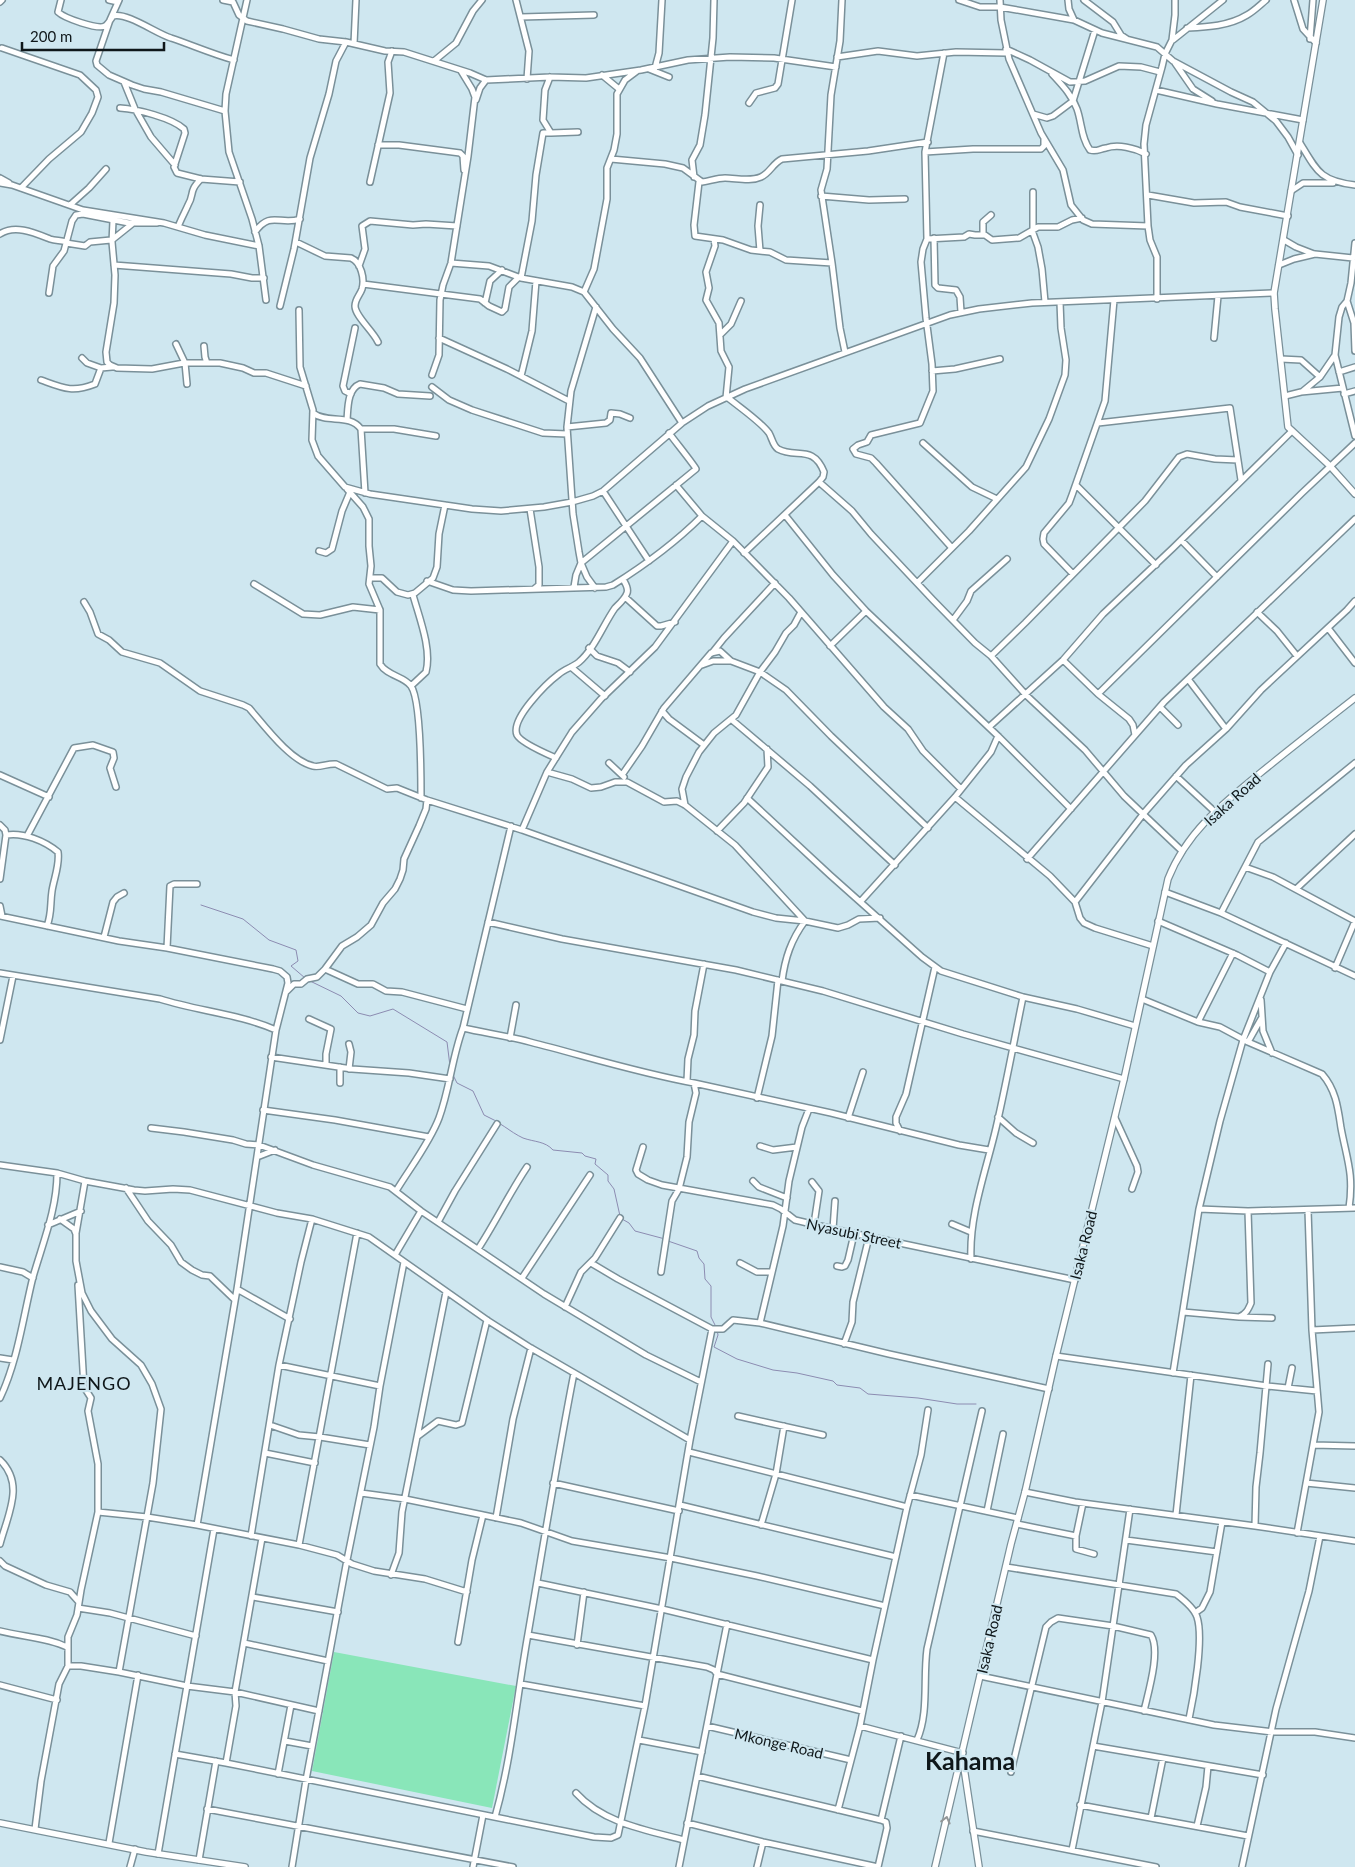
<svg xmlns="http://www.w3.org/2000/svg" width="1355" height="1867" font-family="Lato,sans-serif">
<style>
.green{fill:#89e6b9}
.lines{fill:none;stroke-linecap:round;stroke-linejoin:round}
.stream{stroke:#8c8cb1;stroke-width:1}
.minor-casing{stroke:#7a9099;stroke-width:8}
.tertiary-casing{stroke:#7a9099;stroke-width:8}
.minor{stroke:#fff;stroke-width:5}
.tertiary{stroke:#fff;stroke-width:5.5}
.oneway{stroke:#939798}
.labels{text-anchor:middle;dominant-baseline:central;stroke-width:4.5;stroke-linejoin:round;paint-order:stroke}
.street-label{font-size:15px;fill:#0f171a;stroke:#cfe7f0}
.quarter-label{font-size:18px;letter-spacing:1px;fill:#0f171a;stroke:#cfe7f0}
.town-label{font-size:25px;font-weight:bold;fill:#0f171a;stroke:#cfe7f0}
</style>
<rect width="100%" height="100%" fill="#cfe7f0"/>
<!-- green -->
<path class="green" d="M334,1652l182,34 -24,122 -180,-37z"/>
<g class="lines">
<!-- stream -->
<path class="stream" d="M201,905l42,14 26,21 27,10 2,11 -7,5 14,12
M310,981l31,15 17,17 12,3 23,-7 54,33 3,24
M453,1075l4,8 16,8 11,24c15,6 26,17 39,23 11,4 22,3 30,12l29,3 3,3 11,3 -1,5 13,11v6l6,8 6,27
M622,1219l7,4 6,8 30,8
M668,1241l29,10 2,7 5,6 1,15 6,7v31l5,10
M717,1330l1,5 -4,12 23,12 36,11 24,3 36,8 4,4 23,3 8,6 50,4 39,6h19"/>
<!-- minor casing -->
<g class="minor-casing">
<path id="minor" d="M61,0l-3,12c6,6 40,18 47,14 3,-2 6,-7 8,-10 14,-4 44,18 58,22 21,7 41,16 63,22
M109,0l9,2
M119,0l-9,20 -14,41 1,4 12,10 23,10 12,4 17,3 64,19
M223,0l10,2 6,13 8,6 36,8 36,10 27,3 39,9 19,1 66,21 16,7 64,-3 36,1 55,-8 47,-10 42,-3 44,1 62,9
M247,0l-21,94 -1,17 4,41 23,67 7,27 7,54
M516,0l13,51 -2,28
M842,0l-2,41 -9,54 -4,74 -6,21 11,73 8,65 5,24
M959,0l21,7h20l74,13 28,13 55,14 16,14 58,31 22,10 23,19 12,16 10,18
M1000,0l1,20 8,39 32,74 22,37 8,35 12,15 9,4 56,2
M1068,0l1,9 5,11
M1084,0l29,22 8,13 6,4
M1294,0l9,29 13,14
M0,2l2,-2
M521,17l73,-2
M1187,28c20,-1 42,-2 60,-13 7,-4 13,-10 19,-15
M1310,39l3,-39
M1173,40l50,-40
M354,44l2,-44
M2,48l78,27 16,15 2,7 -6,16 -11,19 -32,27 -28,29
M1006,49l24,11 40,22 15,-1 34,-15 22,1 19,5
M944,53l-19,99 2,87 -4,10 -2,13 5,56 6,46 1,27 -13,32 -49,12 -4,7 -9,3 -5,4 3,5 15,4 5,5 76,85
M837,57l41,-6 39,5 39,-4 51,1
M434,61l22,-18 17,-32 9,-11
M1175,63l18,26 19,12
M655,68l4,-15 3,-53
M649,69l20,8
M1052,74c10,11 20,21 25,35 5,14 4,29 13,41 7,2 9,-1 16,-2 12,-4 29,0 40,6
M602,75l17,14
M124,82l11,27 16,28 24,28
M1156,90l61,14 86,16
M476,100l4,-12 6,-8
M749,103l7,-10 19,-5 3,-4 14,-84
M120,108c17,1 52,10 64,21l1,4 -11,34 3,6 24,6 39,3
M1033,114l14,4 6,-2 20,-15 22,-71
M551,133l27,-1
M1300,143c17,28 20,38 55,42
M378,145h21l61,8 3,3 1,14
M925,152l48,-3h68l3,-3v-7
M611,159l54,5 18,4 19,14c8,-1 15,-4 23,-4 11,0 25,4 36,-1 9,-4 12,-14 21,-18l86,-8 60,-9
M694,177l-2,-17 8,-15 5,-30 8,-77 1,-38
M0,178l9,5
M370,182l20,-89 -2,-31 4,-11
M699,182l-5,43 1,11 28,4 28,10 19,2 16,8 46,3
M0,183l12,2 71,25 81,13 41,12 54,11
M1291,191l12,-8h30
M1033,192v41l5,14 4,22 3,33
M1148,195l46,8 32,-1 14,5 48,9
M821,196l48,4 36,-1
M70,205l19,-17 17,-19
M113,221l-1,21 3,33 -1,28 -8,49 1,10 3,3 7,3 35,1 32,-6h36l23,5 11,5h12l40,13
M178,227c3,-8 7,-15 10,-22 7,-12 0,-13 13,-26
M255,232c16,-22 25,-6 45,-13
M0,234c15,-10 35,-1 50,5 6,2 11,1 16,3
M983,234v-12l8,-7
M934,238l1,47 3,3 18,2 4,7 1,15
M714,239l1,7 -9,26 3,16 -3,12 13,23 2,28 8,16 -3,31
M927,239l37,-2 5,-3 6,1h10l7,5 27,-2 19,-11h20l14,-7 10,-2
M112,240l20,-16
M1284,240l12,7 18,7
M296,242l29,14 26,2c10,4 14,21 11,31 -2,6 -7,10 -7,17 0,10 18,25 23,36
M66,243l19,3 5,-4 21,-2
M1355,243l-4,40 -4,18 -5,6 -3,10 -4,38 20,81
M760,251l-2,-25 2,-21
M451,263l38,3 32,12 51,9 12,5 29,37 27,29 42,65
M114,265l117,9 21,4h12
M1279,265l15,-6 21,-5 38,4
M359,266l6,-17 -3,-23 8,-5 43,4 13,-1 31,2
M521,278l11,-57 4,-46 7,-42h8l-8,-13 2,-30 5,-13
M363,284l117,15 9,7 13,6 3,-3 4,-22 10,-10
M584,292l10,-23 13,-70v-31l7,-18 3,-16v-40l8,-14 12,-9
M49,293l4,-27 11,-15 8,-30 4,-6 7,-1 46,9h28
M1157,299v-42l-7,-17 -2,-14 -4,-82 2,-19 16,-58 3,-13 7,-14 3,-25v-15
M1347,301l7,22 1,28
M485,303l5,-22 12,-11
M280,306l14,-57 16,-91 19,-64 7,-33 10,-19
M299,310l1,57 13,43 -1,30 6,16 27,31 25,7 102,15 29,2 43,-4 28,-5 21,-6 10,-5 79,-68 26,-17 37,-17 205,-74 29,-6 53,-6 242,-10
M721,334l10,-10 10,-23
M439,338l68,31 62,32
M1214,338l4,-42
M176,344l9,19 2,21
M204,346l1,11 2,6
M82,358l5,5 14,5
M1281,359l20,1 19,17 15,-22
M932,371l23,-2 45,-10
M1339,372l16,-5
M432,375l7,-20 1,-55 3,-15 8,-22 17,-107 7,-59 -3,-8 -11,-18
M521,376l11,-45 4,-50
M41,380c22,8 31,13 54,4l6,-16 11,-1
M432,387l17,13 23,10 71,23 24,1
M1303,391l17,-14
M351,394l-6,-3 -2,-5 12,-58
M1344,394l11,-3
M1285,396l16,-4 42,-4
M727,397c12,10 33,24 42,36 3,5 4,13 9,16 18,10 35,-5 46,23l-1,5 -4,5 -75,71
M313,413c14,11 36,0 48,16l4,64
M347,420c1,-11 0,-31 13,-36l24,4 14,6 32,2
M1098,423l132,-15 11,72
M567,427l39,-4 4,-3 1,-7 9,1 10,4
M361,429h33l42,7
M923,443l49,44 25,12
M819,482l33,29 19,23 62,66 42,43 16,13 35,39 59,55 39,46 58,55
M676,485l26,31 31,25 56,57 95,109 24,22 15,22 38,38
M1076,485l80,80
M347,489l16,18 6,12v27l2,20 -2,18 11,26v54c7,12 24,12 31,22 10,14 10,92 10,112
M603,491l46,70
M530,509l9,58v18l-5,4
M785,515l48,60 33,36 132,125 73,73
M1181,540l36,37
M319,551l7,2 6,-4 10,-38 8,-19
M1073,574l-29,-30 -1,-5 1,-6 25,-30 3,-8 33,-94 9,-101
M370,578h12l15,14 11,3 7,-2 18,-15 4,-11 2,-33 6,-29
M427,581l26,9 18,1 135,-4 7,-2c32,-20 62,-42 89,-69
M917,583l52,-52 57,-64 23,-48 16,-44 1,-15 -5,-32 -1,-26
M254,584l49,30 17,1 33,-8 27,3
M574,587l2,-12 5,-12 115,-94c-1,-3 -22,-29 -27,-36
M595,588l-8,-11 -6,-14 -2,-11 -6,-38 -6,-87 4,-36 25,-84
M625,597l32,29h4l14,-4
M84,602l6,10 8,22 11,6 13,12 38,11 40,28 43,14 6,3c15,17 41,53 64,58 7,2 15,-3 23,-2l51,25 10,-1 30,12 95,30 231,82 23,6 29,3 33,7 10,-3 11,-6 21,-1
M1257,612l20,19 20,25
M953,620l14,-19 4,-10 36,-32
M1328,628l27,35
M830,646l36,-35
M589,648l8,8 21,7 12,9
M712,653l12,-15 51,-55
M991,656l34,-33 120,-122 34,-44 8,-3 28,5 23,1
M1063,660l35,34 31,25 4,6 2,10
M702,665l11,-4h18
M571,667l34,29
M1188,679l38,50
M411,686l15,-14c6,-23 -7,-55 -13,-77
M1098,694l204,-201 53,-50
M1160,707l18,18
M662,711l7,8 35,26
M732,720l78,66 85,79
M989,727l74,-67 40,-46 70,-66 119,-117
M556,758c-9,-4 -35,-15 -39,-23 -7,-16 30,-52 42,-61 6,-5 14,-7 20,-12 16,-14 24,-37 36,-54 4,-4 10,-9 12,-15 2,-5 -2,-10 -4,-14
M609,763l15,14
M547,772l25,7 19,9 10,-1 14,-5h12l37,20 13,-1 8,4 50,40 70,76c-14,19 -20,37 -23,60
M0,775l49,22
M622,775l20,-29 22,-38 47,-55 9,-2 11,10 29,11 26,18 45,46 97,92
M1176,776l38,35
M955,797l95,79 25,26 5,16 4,5 11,5 58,18
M747,798l83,77 92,82 19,14 82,26 54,12 58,17
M685,805l-3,-16 4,-12 13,-25 15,-19 22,-18 24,-43 15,-20 11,-19 8,-8 7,-13
M0,825l5,5 1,5 -6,44
M522,830l25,-58 25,-40 29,-33 54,-52 78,-106
M717,831l27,-28 24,-36 -1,-18
M6,835c17,-3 39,6 52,17 2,13 -4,26 -6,39 -2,13 0,22 -5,35
M27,836l47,-88 19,-3 20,7 1,6 -4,10 6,19
M1027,859l137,-157 191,-183
M1245,867l28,10 82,44
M1296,889l59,-55
M1165,892l56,21 134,63
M861,901l94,-104 36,-45 7,-16
M1075,902l69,-89 42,-48 40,-36 35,-39 86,-80 8,-9
M0,906l2,10
M1221,913l37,-71 97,-79
M0,916l119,25 48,7 106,21 7,2 7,6 1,6 -12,47 -39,259 53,30
M1158,921l79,34 33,17
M488,922l74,17 174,31 87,21 140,43 161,45
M104,937l9,-35 4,-5 7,-4
M167,948l3,-62 4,-2h23
M1335,968l20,-47
M325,969l33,15h15l13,7 16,1 65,17
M0,973l160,26c38,12 79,15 116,31
M287,991l7,-7h7l6,-5 10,-2 8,-8 17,-23 15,-9 14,-12 12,-22 12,-14 5,-10 3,-9 1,-11 15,-33 7,-17 1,-9
M1142,999l56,23 22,5 28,15 74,32c14,16 16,34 19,54 6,32 13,46 8,80
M1261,1000l2,31 9,22
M309,1019l22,10 -5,25v11
M1198,1022l35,-69
M463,1028c22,5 45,8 67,14 55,14 109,31 164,41l137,30 128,32 30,5
M510,1038l6,-33
M0,1040l13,-64
M1248,1042l13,-23
M271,1057l81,12 57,4 41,6
M349,1069l2,-17 -2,-8
M687,1081l1,-22 6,-24 1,-24 9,-47
M340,1083v-16
M757,1098l15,-62 6,-56
M263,1110l72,10 94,17
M998,1117l18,16 17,10
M848,1118l15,-46
M1115,1118l22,48 1,6 -6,17
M151,1128l33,4 49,8 13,4 13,1 54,20 77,22 31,24 123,83 102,61 55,27
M900,1131l-4,-8v-6l10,-23 29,-127
M760,1146l13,4 24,-3
M643,1147l-7,23 2,4 10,6 14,5 111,20 8,4 14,11 38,9 242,51
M257,1157l18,-7
M0,1165l57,8 28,8 49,9 11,1 28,-2 17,1 87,23 35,6 57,18 118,83 44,28 159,92
M753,1181l6,6 28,11
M812,1182l7,9 -5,33
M126,1188l22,33 23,24 10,17 11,8 10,5 8,1 25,24
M396,1191c14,-23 34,-49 43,-73 11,-30 13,-61 24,-90l48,-202
M1199,1209l49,2 107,-3
M60,1219l14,10 2,5v27l6,32 9,18 21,28 29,26 11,19 9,25 -8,74 -34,189
M438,1222l17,-31 42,-67
M952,1224l19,8
M48,1225l33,-14
M833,1229l2,-28
M76,1233l9,-52
M478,1249c17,-26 31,-55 49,-82
M395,1255l26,-44
M971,1259c-2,-44 15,-88 25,-131 10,-43 18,-87 27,-131
M591,1263l27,16 94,50
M740,1263l17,9h15
M837,1266l5,1 3,-1 3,-6 6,-26
M0,1267l23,5 10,6
M661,1272l11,-71 7,-12 8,-32 2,-35 7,-29 -2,-10
M522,1278l68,-103
M78,1285l6,102 7,11 -3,13 10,53v48
M565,1307l16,-35 14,-14 25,-40
M1183,1312l56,5c7,-3 9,-7 12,-14l-3,-92
M1239,1317l33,1
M760,1323l23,-97 6,-45 13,-54 7,-18
M1312,1330l43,-2
M844,1344l8,-22 1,-20 16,-65
M1056,1356l211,30 50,5
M0,1358l13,2
M279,1365l101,21
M1173,1373l26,-164 21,-88 23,-81 27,-68 16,-29
M1288,1388l4,-20
M0,1398c18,-38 23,-81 33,-121 10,-35 24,-68 24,-104
M738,1416l85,19
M270,1425l29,10 21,2 50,8
M418,1436l20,-15 18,4 6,-2 25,-103
M1313,1445l42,1
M689,1452l218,55
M265,1453l50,10
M0,1460c25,24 8,54 0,84
M553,1483l126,28
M1306,1483l49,5
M1025,1492l50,10 180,24 100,15
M361,1493l44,6 78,16 38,8 51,18 99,17 86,18 128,30
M910,1495l108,23
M1083,1503l-7,33v13l18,5
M680,1505l216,52
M987,1511l16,-77
M1176,1515l15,-140
M496,1518l17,-99 18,-71
M1017,1524l59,12
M197,1525l40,-236
M761,1525l15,-51 8,-48
M1255,1526l1,-39 4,-34 8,-89
M1297,1533l22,-121 -7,-82 -4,-120
M251,1536l28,-171 22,-103 11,-43
M1126,1540l91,12
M299,1545l58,-312
M0,1561l5,5 41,19 24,7 8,9
M1006,1567l170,27c8,6 18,14 21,23 7,21 -3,79 -8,102
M391,1575l8,-22 3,-41 44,-220
M538,1583l124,26 211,51
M253,1597l85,15
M78,1608l32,5 86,23
M1195,1613l7,-5 8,-16 12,-70
M727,1624l-10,50 145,37
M0,1631c23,6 46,6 67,16
M528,1635l179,32 7,3 3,4 -38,193
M458,1642l14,-82 11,-45
M244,1643l84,18
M577,1645l7,-53
M68,1666v-29l9,-22 4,-25 17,-78 49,5 50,8 102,20 38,10 15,9 22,7 51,8 42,13
M980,1676l234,49 59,7h42l40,6
M521,1684l124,22
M0,1685l57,15
M707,1726l144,34
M860,1726l103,27
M639,1740l63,12
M917,1740c12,-27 6,-61 10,-91l55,-238
M285,1741l27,5
M1093,1746l170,29
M175,1754l51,9 368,74 17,1 7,-3 27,-129 45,-266 22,-111h11l10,-9 27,3 129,31 160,35
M226,1763l10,-57 -1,-14 27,-154
M1011,1772l35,-145 5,-5 7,-4 55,8 38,9c10,16 -3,58 -7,76
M278,1774l13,-69
M697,1776l184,44 5,2 1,6 -9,39
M576,1793c27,30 70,37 108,47
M1080,1805l168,31
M207,1809l306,58
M838,1810l22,-84 13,-66 34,-153 14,-52 7,-45
M495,1817c17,-60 22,-122 33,-183 15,-87 29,-174 46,-261
M1151,1818l12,-60
M881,1820l20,-84
M687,1823l76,19 115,25
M1197,1826l9,-39 2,-21
M35,1829l6,-48 18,-97 9,-18h13l38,6 68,14 48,6 84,19
M973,1831l183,36
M109,1843l29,-168
M1072,1850l30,-148 28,-193
M158,1854l56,-325
M199,1860l17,-99
M130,1867l5,-18
M292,1867l14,-87 41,-220 27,-133 6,-41 24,-124
M473,1867l10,-52
M757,1867l6,-25
M1242,1867l34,-158 33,-118 11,-55"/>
</g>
<!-- tertiary casing -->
<g class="tertiary-casing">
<path id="tertiary" d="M1323,0l-49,293 1,16 13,118 42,39 25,28
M963,1761l16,106
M0,1823l146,29 99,15
M935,1867l76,-323 14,-52 31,-136 68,-277 44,-200c18,-46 54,-75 91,-105 32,-26 64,-51 96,-76"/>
</g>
<!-- minor -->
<use href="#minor" class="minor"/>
<!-- tertiary -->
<use href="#tertiary" class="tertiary"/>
</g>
<!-- one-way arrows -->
<defs><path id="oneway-chevron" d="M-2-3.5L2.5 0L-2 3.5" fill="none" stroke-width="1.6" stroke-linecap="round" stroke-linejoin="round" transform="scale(1.25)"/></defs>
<use class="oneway" href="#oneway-chevron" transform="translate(946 1820) rotate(-76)"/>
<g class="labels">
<!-- street labels -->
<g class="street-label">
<text transform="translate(1232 799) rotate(-42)">Isaka Road</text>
<text transform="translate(854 1233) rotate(12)">Nyasubi Street</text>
<text transform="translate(1083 1245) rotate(-76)">Isaka Road</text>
<text transform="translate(989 1639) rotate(-77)">Isaka Road</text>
<text transform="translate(779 1743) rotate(13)">Mkonge Road</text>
</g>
<!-- quarter labels -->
<g class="quarter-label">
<text x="84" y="1383">MAJENGO</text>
</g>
<!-- town labels -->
<g class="town-label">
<text x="970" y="1760">Kahama</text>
</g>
</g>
<!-- scale -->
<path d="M22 42v8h142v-8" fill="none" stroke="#0f171a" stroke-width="2.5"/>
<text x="30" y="42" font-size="15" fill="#0f171a" stroke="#cfe7f0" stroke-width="4" paint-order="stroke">200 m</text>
</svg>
